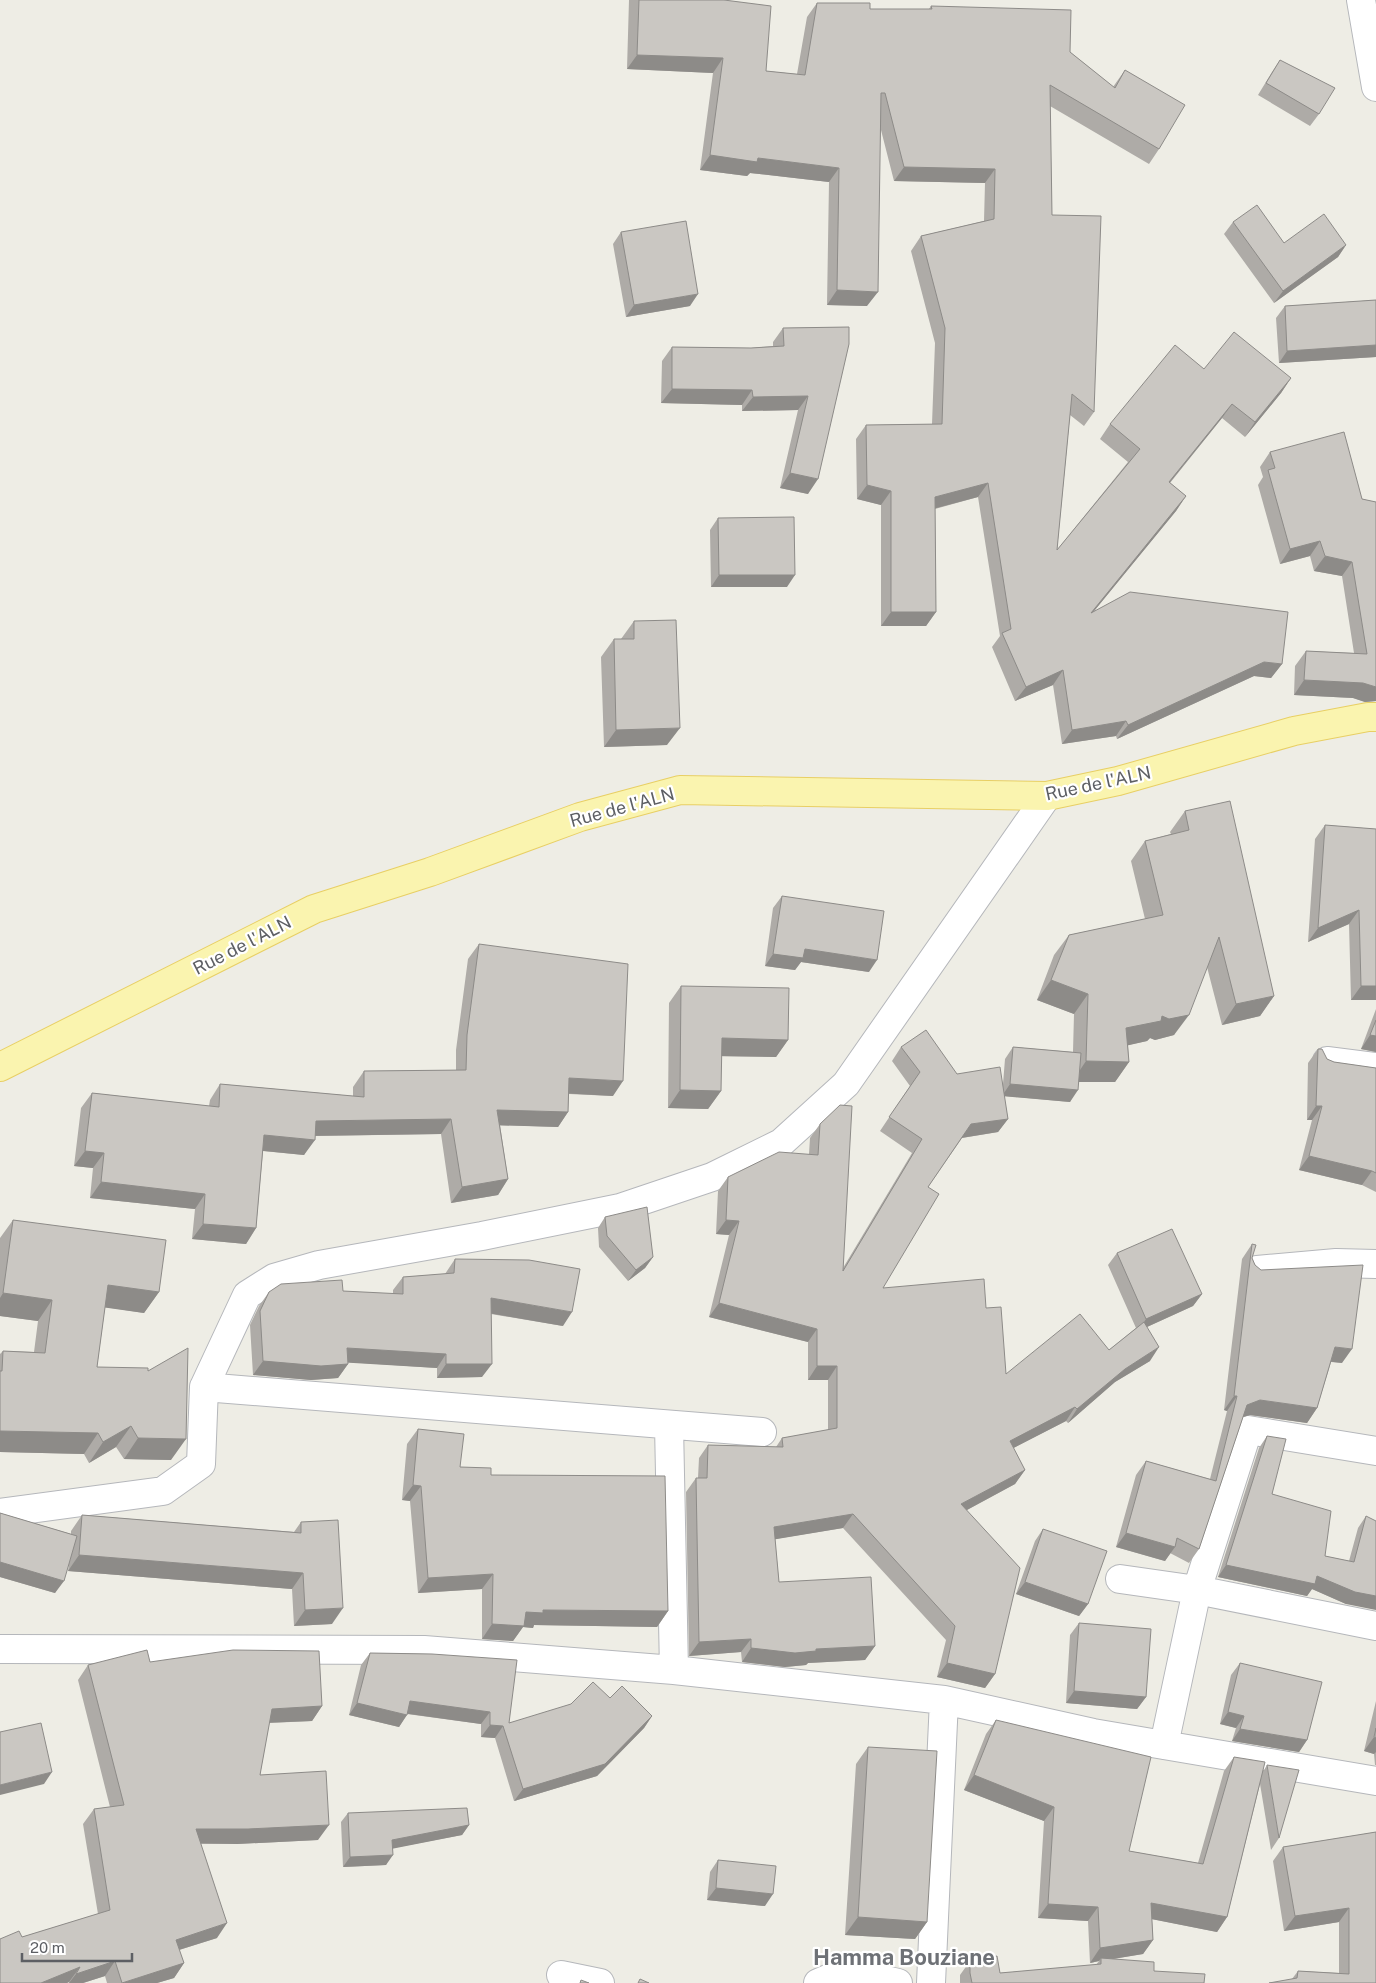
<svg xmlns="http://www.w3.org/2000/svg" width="1376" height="1983" font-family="'Public Sans',sans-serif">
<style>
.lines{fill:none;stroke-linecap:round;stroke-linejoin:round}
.minor-casing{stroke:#b5b7bb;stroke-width:30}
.major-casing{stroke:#e8cf64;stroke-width:30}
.minor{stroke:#fff;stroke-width:28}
.major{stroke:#faf4af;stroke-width:28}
.wall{fill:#aeaba7}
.shaded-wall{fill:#8d8b88}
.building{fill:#cac7c2;stroke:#8d8b88}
.labels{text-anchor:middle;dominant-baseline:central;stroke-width:4.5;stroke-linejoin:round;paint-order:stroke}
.street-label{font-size:18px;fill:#5d5f64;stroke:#fff}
.district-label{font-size:22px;font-weight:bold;fill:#6e7176;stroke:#fff}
</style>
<rect width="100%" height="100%" fill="#eeede5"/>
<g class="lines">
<!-- minor casing -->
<g class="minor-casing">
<path id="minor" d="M1361,0l15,87
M1327,1061l49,6
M1257,1270l79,-7 40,1
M204,1387l558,45
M669,1425l5,245
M0,1513l163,-22 38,-27 3,-77 43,-92 27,-17 45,-13 163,-29 138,-28 92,-31 69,-34 65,-59 201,-288
M1120,1579l77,11 179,36
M0,1649l424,1 250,20 270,30 149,33 283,48
M1164,1745l33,-155 51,-160 128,21
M561,1975l39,8
M818,1983l28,-12 52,12
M931,1983l13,-283"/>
</g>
<!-- major casing -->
<g class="major-casing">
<path id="major" d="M0,1067l314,-158 116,-37 150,-55 100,-27 367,6 71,-15 176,-50 74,-14h8"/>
</g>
<!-- minor -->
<use href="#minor" class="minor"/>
<!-- major -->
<use href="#major" class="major"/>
</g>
<!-- wall -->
<path class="wall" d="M629,0h95l42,71 31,3 10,-57 10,-14 53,6h59l2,-3 139,46 43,35 12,-17 34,79 -10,15 -99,-58 2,109 42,197 -10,14 -14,-11 -13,135 71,-88 -28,-23 10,-15 94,-55 87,9 -10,15 -36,44 -23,-19 -52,65 16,13 -10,15 -82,100 188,53 -11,14 -17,-2 -137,63 -1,-3 -54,8 -9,-59 -38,16 -23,-54 8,-11 -22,-139 -43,12 1,103 -10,14h-45v-121l-24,-6 -1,-60 10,-14 66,-1 3,-81 -24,-92 10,-15 63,-15 1,-38 -91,-2 -13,-51 -14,176 -40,-1 2,-123 -79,-9 -3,3 -47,-6 13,-97 -86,-4z
M1280,60l39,54 -9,12 -52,-31 14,-23z
M1233,222l51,21 62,2 -8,12 -64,46 -50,-69z
M621,232l69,74 -64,11 -13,-73z
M1376,300v57l-97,6 -3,-45 9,-12z
M849,327l-41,167 -28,-6 18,-78 -56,1v-6l-81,-2 1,-42 10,-14 79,1 22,-2v-4l10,-14z
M1270,452l92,47 14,3v199l-11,1 -12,-4 -59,-3 1,-29 11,-15 48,2 -12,-77 -28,-5 -4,-15 -30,8 -22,-79 5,-8 -3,-10z
M718,518l69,69h-76l-1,-57z
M634,621l33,124 -63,2 -3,-90 13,-18h7z
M1185,811l89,185 -14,20 -38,9 -15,-58 -33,68 -19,5 -5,-2 -3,3 -19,4 1,17 -14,20h-36l-9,20 -66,-6 4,23 -10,13 -36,6 -34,49 -45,101 103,20 20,66 103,-24 27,-22 -28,-63 9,-12 85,41 -9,12 -46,21 3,34 -35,21 -47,41 -2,-2 -53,27 12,22 -10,14 -48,26 28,164 -10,14 -48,-11 9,-37 -103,-112 -68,11 4,43 96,64 -10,14 -57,3 -2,2 -21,2 -43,-5 -1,-10 -52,4 -3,-164 10,-14h2l1,-20 9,-13 68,2 6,-9 46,-8v-50h-20v-38l-99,-25 20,-82 -13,-1 2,-43 10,-14 81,-23 1,-16 10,-14 23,144 69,-115 -32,-22 30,-45 -18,-25 9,-14 56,27 46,10 2,-25 8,-12 60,5 1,-38 -37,-14 17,-45 15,-20 76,-16 -14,-58 14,-20 26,-7 -1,-2z
M1325,825l51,4v171h-25l-2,-76 -41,18 7,-103z
M782,896l87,76 -68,-10 -6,8 -30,-4 8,-58z
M479,944l134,152 -44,-2 -1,18 -10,15 -58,-2 8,54 -10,16 -47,8 -10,-69 -126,2 -11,19 -41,-4 -7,77 -10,16 -54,-5 3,-30 -105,-11 3,-30 -19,-2 7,-58 11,-15 117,13 1,-6 10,-16 133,12v-9l11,-16 92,-1v-20l12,-91z
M681,986l107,54 -12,17 -55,-1v35l-13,18 -40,-1 1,-105z
M1376,1009v43l-15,-3z
M1318,1049l9,10 7,3 42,6v124l-14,-7 -63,-15 13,-50h-5l1,-57z
M605,1217l48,40 -8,11 -17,13 -29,-34 -1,-19z
M13,1220l146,72 -15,21 -39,-6 -8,60 51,4 23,89 -47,-1 -8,-12 -27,16 -5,-9 -84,-2v-98l3,-3 31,1 4,-31 -38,-5v-78z
M1252,1244v14l3,7 87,98 -11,-1 -14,46 -10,15 -57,-8 -7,2 -44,132 -10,14 -19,-10 -5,8 -49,-14 20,-72 10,-14 64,18 17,-68 -3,-1 18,-151z
M455,1259l108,67 -72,-12 -9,63 -45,1v-10l-90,-6 1,2 -10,14 -27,2 -58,-5 -3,-50 9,-19 10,-14 74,-1 50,3v-4l10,-13 42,-3z
M418,1429l42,38 31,8 177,136 -11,16 -123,-2 -1,3 -10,-1 -10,14 -31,-2v-50l-64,4 -8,-92 -8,-1 5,-56z
M1267,1436l5,58 53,62 24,5 9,-33 8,-12 -20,88 -34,-15 -5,7 -89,-19 41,-129z
M0,1513l71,21v-3l11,-16 212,17 7,-10 31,102 -38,2 -2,-37 -224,-18 1,-6 -14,28 -55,-16z
M1043,1529l45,75 -9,12 -63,-22 19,-53z
M1079,1623l67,74 -9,12 -71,-6 4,-68z
M370,1653l62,1 77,69 101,-25 42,18 -8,12 -47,48 -83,25 -19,-63 -14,-1v-13l-74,-10 -8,13 -50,-12 12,-50z
M150,1662l172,44 -10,15 -43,2 -9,52 58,65 -81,4h-36l16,94 -38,12 5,13 -10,15 -17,5h-50l-2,-7 -22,7h-14v-1l-2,1h-67l22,-46 76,-23 -15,-90 11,-15 16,-2 -32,-127 10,-15z
M1240,1663l67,77 -8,12 -67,-11 4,-13 -16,-4 11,-49z
M1376,1701v64h-1l-1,-11 -10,-3z
M996,1720l133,131 69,12 26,-92 10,-14 30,13 3,-5 12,73 -8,12 -11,-66 -33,133 -10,15 -65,-13 1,21 -10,14 -31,5 42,12 50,12h-244v-8l10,-14 30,12 96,-8 3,-4 -9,2 -2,-42 -50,-3 6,-97 -80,-31 22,-56z
M868,1747l59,175 -12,17 -70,-4 11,-171z
M348,1813l121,12 -7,10 -69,13 -7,17 -43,2 -2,-45z
M1376,1832v151l-84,-4 6,-8 41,2v-51l-55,9 -11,-70 10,-14z
M718,1860l47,46 -58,-6 3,-28z"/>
<!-- shaded-wall -->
<path class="shaded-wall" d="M637,55l86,3 -10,15 -86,-4z
M710,155l48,3 81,10 -10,14 -79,-9 -3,3 -47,-6z
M904,167l91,2 -10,14 -91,-2z
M1346,245l-8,12 -64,46 9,-12z
M837,290l41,2 -11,14 -40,-1z
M698,294l-8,12 -64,11 8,-12z
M1376,345v12l-97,6 8,-12z
M1291,378l-10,15 -36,44 10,-15z
M672,389l80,1 -10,15 -81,-2z
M808,396l-10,14 -56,1 11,-14z
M1232,404l-10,14 -64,79 11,-15z
M790,473l28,6 -10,15 -28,-6z
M988,483l-10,14 -53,14 10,-14z
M867,485l24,6 -10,14 -24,-6z
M1186,496l-10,15 -95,116 10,-14z
M1320,541l-10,15 -30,8 10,-15z
M1325,556l27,6 -10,14 -28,-5z
M719,575h76l-8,12h-76z
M891,612h45l-10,14h-45z
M1264,662l18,2 -11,14 -17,-2 -137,63 11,-14z
M1063,670l-10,15 -38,16 11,-14z
M1304,680l59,3 13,4v14l-11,1 -12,-4 -59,-3z
M1126,721l-10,15 -54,8 10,-14z
M680,728l-13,17 -63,2 12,-17z
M1359,910l-10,14 -41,18 10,-14z
M805,949l72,11 -8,12 -68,-10 -6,8 -30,-4 8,-12z
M1051,980l37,14 -14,20 -37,-14z
M1361,986h15v14h-25z
M1274,996l-14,20 -38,9 14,-21z
M1189,1015l-15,20 -19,5 -5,-2 -3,3 -35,8 14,-21 36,-12z
M1370,1035l6,1v16l-15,-3z
M722,1038l66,2 -12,17 -66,-1z
M1086,1061l43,1 -14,20h-43z
M569,1078l54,3 -10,15 -54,-3z
M1010,1084l68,6 -8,12 -68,-6z
M680,1090l41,1 -13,18 -40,-1z
M1316,1106h6l-10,14h-5z
M497,1110l71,2 -10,15 -72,-2z
M451,1119l-10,15 -136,2 11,-15z
M1008,1119l-10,13 -37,6 10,-14z
M264,1135l51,5 -11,15 -50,-5z
M85,1151l19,2 -11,15 -19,-2z
M1309,1156l63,15 -10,14 -63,-15z
M508,1179l-10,16 -47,8 11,-16z
M101,1182l104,12 -10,15 -105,-11z
M726,1220l13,1 -10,14 -13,-1z
M203,1224l53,4 -10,16 -54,-5z
M653,1257l-8,11 -17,13 8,-11z
M108,1285l51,7 -15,21 -50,-7z
M3,1293l49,7 -14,21 -38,-5v-18z
M1202,1294l-9,12 -55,25 8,-12z
M491,1298l81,14 -9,14 -81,-14z
M719,1303l98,26 -9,13 -99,-25z
M1159,1347l-9,14 -35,21 -47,41 9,-14 48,-40z
M1335,1347l17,2 -10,14 -17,-2z
M347,1348l99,6 -9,14 -100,-6z
M263,1361l85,3 -10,14 -27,2 -58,-5z
M446,1364h46l-10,13 -45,1z
M817,1366h20l-9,14h-20z
M1234,1396h3l-10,15 -3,-1z
M1260,1400l57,8 -10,15 -57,-8 -13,4 10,-14z
M1075,1407l-9,14 -66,34 10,-14z
M131,1426l-15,21 -27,16 14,-21z
M0,1431l98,2 -14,21 -84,-2z
M138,1438l48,1 -15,21 -47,-1z
M1025,1470l-10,14 -63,34 9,-14z
M413,1485l8,1 -11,15 -8,-1z
M853,1514l-10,14 -78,13 9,-14z
M1126,1533l49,14 -10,14 -49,-14z
M79,1555l224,18 -11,16 -224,-18z
M0,1562l64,19 -9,12 -55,-16z
M1226,1565l91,11 59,20v14l-30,-6 -34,-15 -5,7 -89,-19z
M493,1574l-11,15 -64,4 10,-15z
M1025,1582l63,22 -9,12 -63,-22z
M343,1608l-11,16 -38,2 11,-16z
M543,1610l125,1 -11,16 -123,-2 -1,3 -10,-1 -10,14 -31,-2 10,-15 34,-12z
M751,1639l-10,13 -52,4 10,-14z
M875,1646l-10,14 -57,3 -2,2 -21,2 -43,-5 9,-14 65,1z
M947,1663l48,11 -10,14 -48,-11z
M1074,1691l72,6 -9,12 -71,-6z
M410,1701l80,11 -9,12 -79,-11z
M357,1703l50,12 -8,12 -50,-12z
M322,1706l-10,15 -50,2 10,-14z
M1228,1712l16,4 -8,12 -16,-4z
M652,1716l-8,12 -47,48 -83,25 9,-12z
M490,1725l13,1 -8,12 -14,-1z
M1240,1729l67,11 -8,12 -67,-11z
M1374,1737l2,1v14l-2,2 -10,-3z
M52,1772l-8,12 -44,11v-10z
M974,1775l80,32 -10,14 -80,-31z
M329,1825l-11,15 -81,4 -51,-1 10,-14z
M469,1825l-7,10 -76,15 6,-10z
M393,1855l-7,10 -43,2 7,-10z
M716,1888l57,6 -8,12 -58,-6z
M1151,1903l76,14 -10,15 -76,-15z
M1048,1904l50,3 -10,14 -50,-3z
M1349,1908l-10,14 -55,9 11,-15z
M858,1917l69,5 -12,17 -70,-4z
M227,1923l-10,15 -51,16 10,-14z
M1153,1940l-10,14 -42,7v-3l-2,3 -9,2 10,-15z
M115,1961l-10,15 -22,7h-14l7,-9z
M184,1963l-10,15 -17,5h-35z
M80,1967l-11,15 -2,1h-26z"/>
<!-- building -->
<path class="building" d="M639,0h85l47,6 -5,65 39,4 12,-72h53v6h62l-1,-3 140,4 -1,42 45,36 10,-18 60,35 -26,44 -109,-64 2,130 49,1 -7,196 -22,-18 -15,156 83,-101 -30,-25 65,-79 29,24 30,-37 57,46 -36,44 -23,-18 -63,78 17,14 -95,117 39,-21 158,20 -6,52 -18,-2 -136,63 -2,-4 -54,9 -9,-60 -37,17 -24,-54 9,-4 -23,-146 -53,14 1,115h-45v-121l-24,-6 -1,-60 76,-1 3,-96 -24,-92 73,-17 1,-50 -91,-2 -19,-74h-4l-3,199 -41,-2 2,-122 -81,-10 -1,4 -47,-7 13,-97 -86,-3z
M1280,60l55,28 -16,26 -53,-31z
M1257,205l27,38 40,-29 22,31 -63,46 -50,-69z
M686,221l12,73 -64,11 -13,-73z
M1376,300v45l-89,6 -2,-45z
M849,327v17l-31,135 -28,-6 18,-77 -55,1 -1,-7 -80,-1v-42l79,1 33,-2 -1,-18z
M1344,432l18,67 14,3v185l-13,-4 -59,-3 2,-29 61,3 -15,-92 -27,-6 -5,-15 -30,8 -22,-79 7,-2 -5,-16z
M794,517l1,58h-76l-1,-57z
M676,620l4,108 -64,2 -2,-91h20v-18z
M1230,801l44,195 -38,8 -17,-67 -30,78 -20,4 -7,-3 -1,5 -35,7 3,34 -43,-1 2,-67 -37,-14 18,-45 94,-20 -18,-74 44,-11 -4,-19z
M1325,825l51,4v157h-15l-2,-76 -41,18z
M782,896l102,15 -7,49 -72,-11 -2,9 -30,-4z
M479,944l149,20 -5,117 -54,-3 -1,34 -71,-2 11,69 -46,8 -11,-68 -135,2 -1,19 -51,-5 -8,93 -53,-4 2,-30 -104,-12 3,-29 -19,-2 7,-58 127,14 1,-23 144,13v-26l102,-1 1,-35z
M681,986l108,2 -1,52 -66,-2 -1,53 -41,-1z
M1376,1020v16l-6,-1z
M926,1030l31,44 43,-7 8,52 -37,5 -43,63 11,7 -56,94 101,-9 2,29 15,-1 5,67 74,-60 29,36 35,-28 15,25 -34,22 -48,40 -2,-2 -65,34 15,29 -64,34 59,64 -25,106 -48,-11 8,-37 -102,-112 -79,13 5,55 92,-5 4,69 -59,3v2l-21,2 -44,-5v-9l-52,3 -3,-164h11l1,-33 75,2 -1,-9 55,-10v-62h-20v-37l-98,-26 20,-82 -13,-1 2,-43 51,-25 39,3 2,-31 20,-19 12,1 -9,165 79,-132 -33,-22 31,-45 -19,-25z
M1013,1047l68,6 -3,37 -68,-6z
M1318,1049h4l5,10 7,3 42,6v105l-4,-2 -63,-15 13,-50h-6z
M647,1207l6,50 -17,13 -29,-34 -2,-19z
M13,1220l153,20 -7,52 -51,-7 -11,82 51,1v3l40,-23 -2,91 -48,-1 -7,-12 -28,16 -5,-9 -98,-2v-60h2l1,-20 42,2 7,-53 -49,-7z
M1172,1229l30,65 -56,25 -29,-66z
M1252,1244l4,1 -4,13 3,7 6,5 102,-5 -11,84 -17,-2 -18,61 -57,-8 -13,5 -48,144 -22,-11 -2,9 -49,-14 20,-72 70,20 21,-85h-3z
M455,1259l74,1 51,9 -8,43 -81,-14 1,66h-46v-10l-99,-6 1,16 -27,2 -58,-5 -3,-50 9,-19 12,-8 61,-4 1,11 60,3v-17l51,-4z
M418,1429l46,5 -4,33 31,1v7l174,1 3,135 -125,-1v3l-17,-1 -2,14 -32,-2 1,-50 -65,4 -7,-92 -8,-1z
M1267,1436l19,3 -14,55 59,17 -6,45 29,6 12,-46 10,5v75l-21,-4 -38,-16 -2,8 -89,-19z
M0,1513l77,23 -13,45 -64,-19z
M82,1515l219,18v-11l37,-2 5,88 -38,2 -2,-37 -224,-18z
M1043,1529l64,22 -19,53 -63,-22z
M1079,1623l72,6 -5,68 -72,-6z
M147,1650l3,12 83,-12 86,1 3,55 -50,3 -12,66 66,-4 3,54 -81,4h-52l31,94 -51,17 8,23 -62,20 -7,-22 -39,13 4,-7 -39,16h-41v-44l19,-8 3,6 88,-27 -16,-101 30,-4 -36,-140z
M370,1653l62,1 85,6 -8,63 62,-19 22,-22 17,16 12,-12 30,30 -47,48 -82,25 -20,-63 -13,-1v-13l-80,-11 -3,14 -50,-12z
M1240,1663l82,19 -15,58 -67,-11 4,-13 -16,-4z
M996,1720l155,37 -22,94 74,13 31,-107 31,5 -38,155 -76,-14 2,37 -53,8 -2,-41 -50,-3 6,-97 -80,-32z
M41,1723l11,49 -52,13v-53z
M1376,1728v10l-2,-1z
M868,1747l69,4 -10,171 -69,-5z
M1267,1765l32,5 -20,68z
M467,1808l2,17 -77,15 1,15 -43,2 -2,-44z
M1376,1832v151h-107l28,-5 1,-7 51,3v-66l-54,8 -12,-69z
M718,1860l58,6 -3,28 -57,-6z
M997,1956l3,17 101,-9v-6l53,4v9l51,3 -1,9h-232l-2,-10v-12z
M640,1979l9,4h-11z
M581,1980l8,3h-9z"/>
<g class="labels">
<!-- street labels -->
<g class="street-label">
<text transform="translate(1098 783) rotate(-12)">Rue de l'ALN</text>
<text transform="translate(622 807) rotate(-15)">Rue de l'ALN</text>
<text transform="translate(242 945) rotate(-27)">Rue de l'ALN</text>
</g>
<!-- district labels -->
<g class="district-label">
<text x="904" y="1957">Hamma Bouziane</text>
</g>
</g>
<!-- scale -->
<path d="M22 1953v8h110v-8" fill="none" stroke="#5d5f64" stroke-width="2.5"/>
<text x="30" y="1953" font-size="15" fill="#5d5f64" stroke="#ffffff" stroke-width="4" paint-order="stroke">20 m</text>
</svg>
